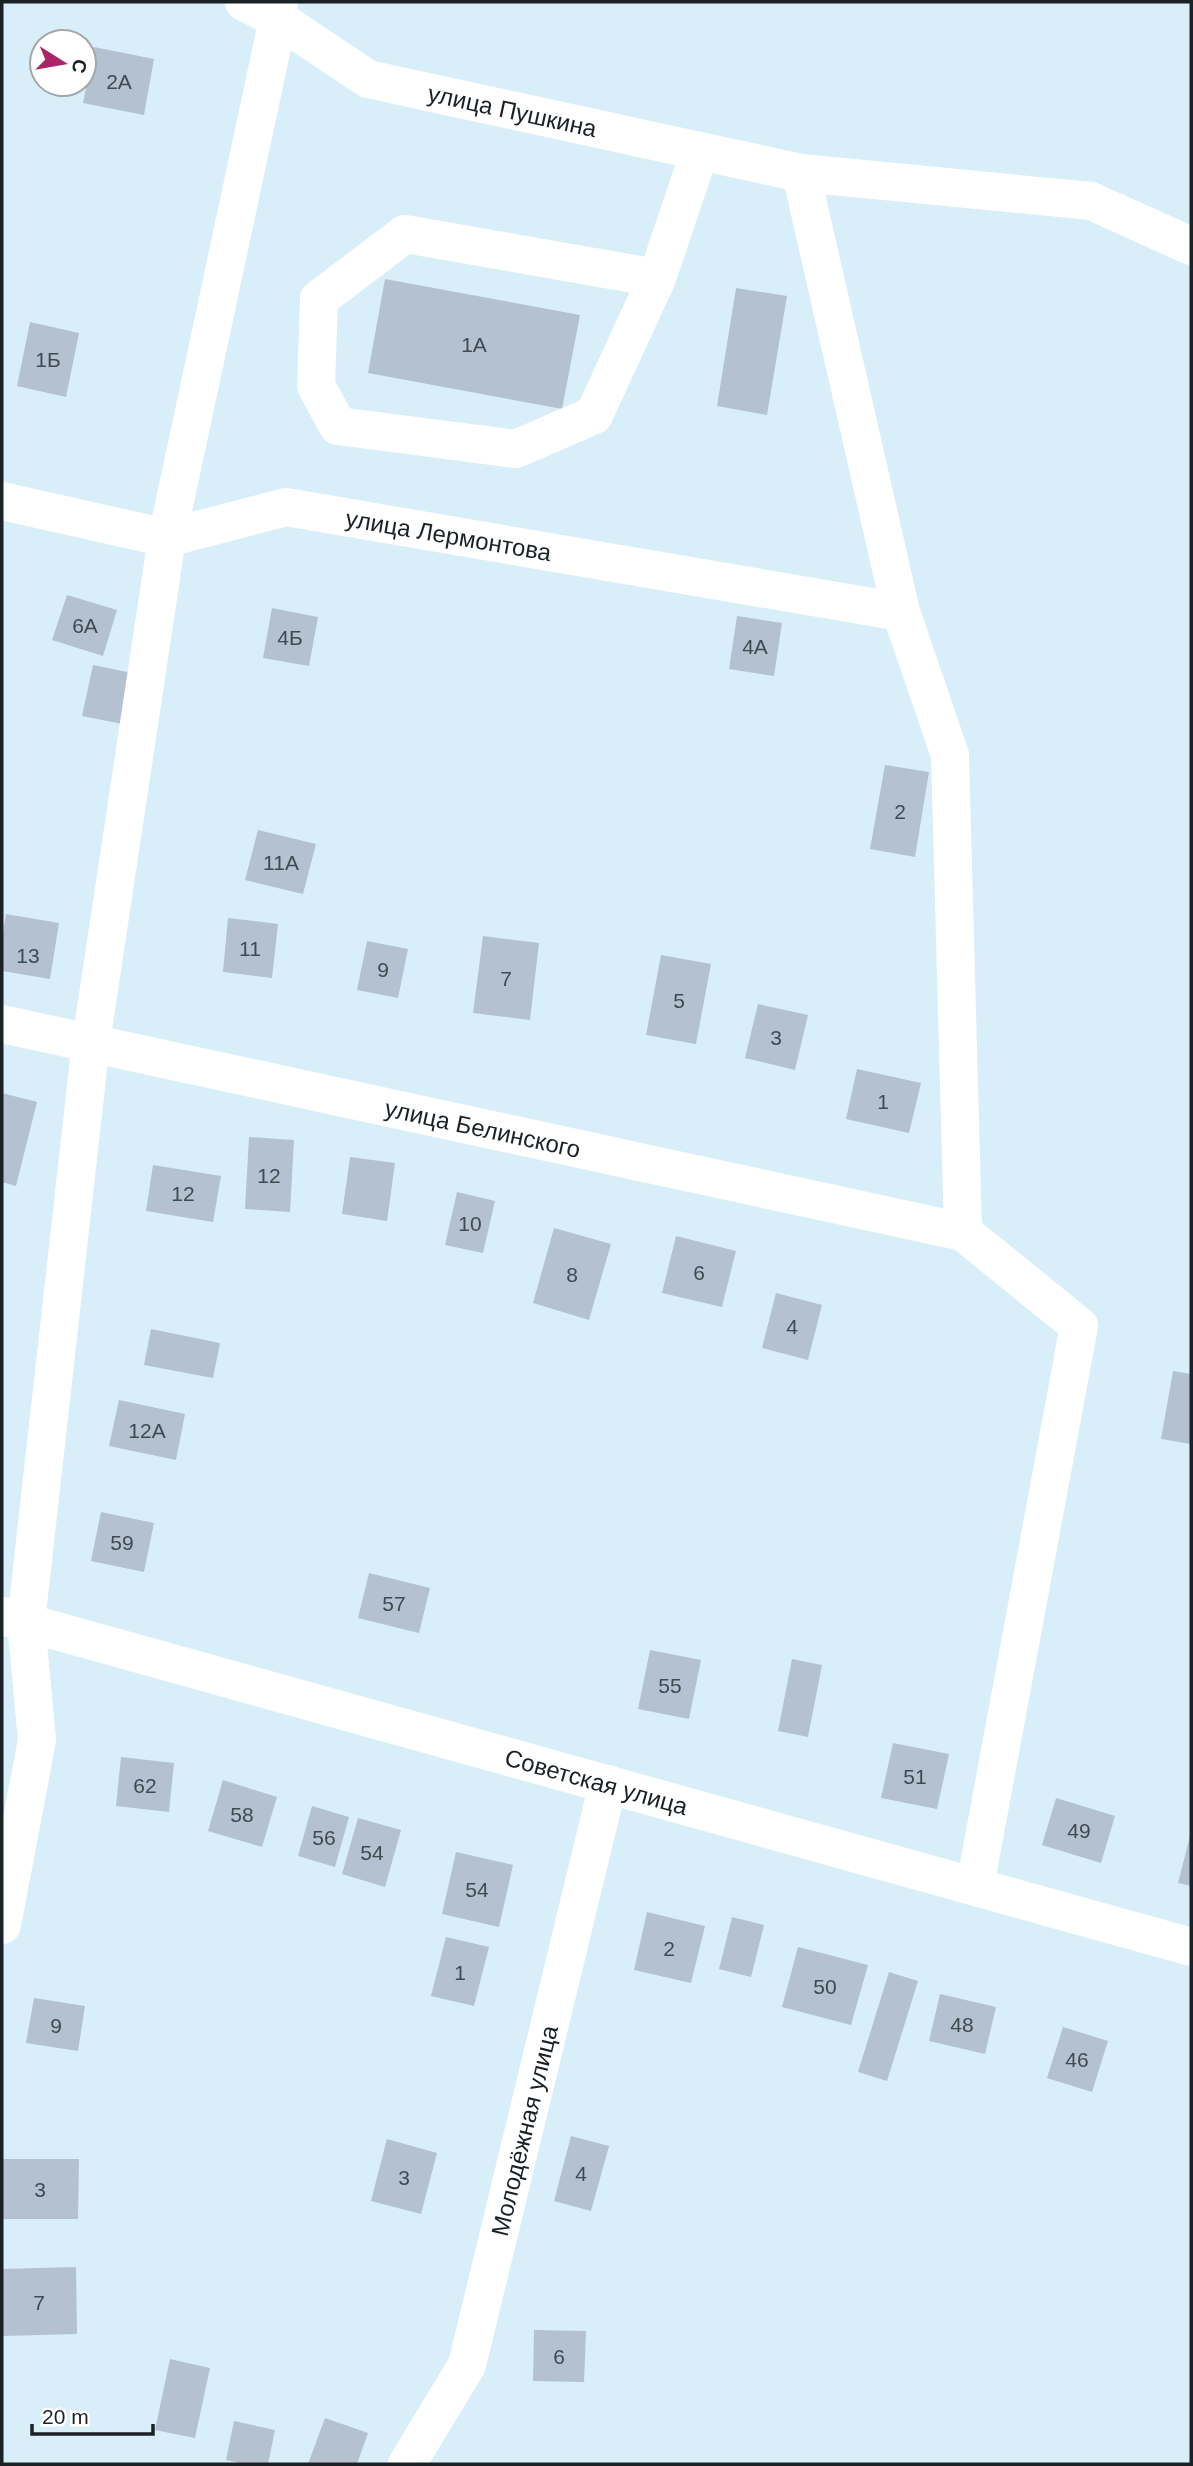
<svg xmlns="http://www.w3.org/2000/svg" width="1193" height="2466" font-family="Helvetica,sans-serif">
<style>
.building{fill:#b3c1d1}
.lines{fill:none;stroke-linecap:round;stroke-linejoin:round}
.minor{stroke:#fff;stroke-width:38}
.labels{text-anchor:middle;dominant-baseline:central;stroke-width:5;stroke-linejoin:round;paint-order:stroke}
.number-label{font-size:21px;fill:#404a51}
.street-label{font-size:24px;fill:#1a2226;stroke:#fff}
</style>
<rect width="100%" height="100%" fill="#d8eff9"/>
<!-- building -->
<path class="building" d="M94,47l60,12 -10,56 -61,-12z
M385,279l195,36 -18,94 -194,-36z
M736,288l51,8 -20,119 -50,-9z
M30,322l49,11 -13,64 -49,-11z
M67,595l50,15 -14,46 -51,-16z
M272,608l46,9 -9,49 -46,-8z
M737,616l45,7 -8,53 -45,-7z
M93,665l39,8 -10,51 -40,-8z
M885,765l44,7 -14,85 -45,-8z
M258,830l58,14 -13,50 -58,-14z
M6,914l53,9 -9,56 -48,-8v-32z
M228,918l50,6 -6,54 -49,-6z
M483,936l56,7 -9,77 -57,-7z
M367,941l41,8 -10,49 -41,-8z
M661,955l50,9 -15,80 -50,-9z
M758,1004l50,11 -13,55 -50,-12z
M857,1069l64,14 -12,50 -63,-14z
M2,1093l35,9 -21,84 -14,-4z
M249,1137l45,3 -4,72 -45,-3z
M350,1157l45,6 -8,58 -45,-7z
M153,1165l68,11 -8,46 -67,-11z
M457,1192l38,9 -12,52 -38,-8z
M554,1228l57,16 -22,76 -56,-17z
M676,1236l60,15 -14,56 -60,-14z
M776,1293l46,12 -14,55 -46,-12z
M151,1329l69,14 -7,35 -69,-13z
M1173,1371l18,3v70l-30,-5z
M119,1400l66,14 -9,46 -67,-14z
M101,1512l53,11 -10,49 -53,-11z
M369,1573l61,15 -11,45 -61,-15z
M650,1650l51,10 -12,59 -51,-10z
M792,1659l30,6 -14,72 -30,-6z
M893,1743l56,11 -12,55 -56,-11z
M121,1757l53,6 -5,49 -53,-6z
M223,1780l54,17 -15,50 -54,-16z
M1056,1798l59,18 -14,47 -59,-18z
M312,1806l37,11 -14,50 -37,-11z
M358,1818l43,12 -16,57 -43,-13z
M1190,1836h1v50l-13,-3z
M456,1852l57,13 -14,62 -57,-13z
M647,1912l58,14 -14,57 -57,-13z
M732,1917l32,8 -13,52 -32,-8z
M446,1937l43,10 -15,59 -43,-10z
M798,1947l70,18 -17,60 -69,-18z
M889,1972l29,9 -31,100 -29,-9z
M940,1994l56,13 -11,47 -56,-13z
M34,1998l51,8 -7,45 -52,-8z
M1063,2027l45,14 -16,51 -45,-14z
M571,2136l38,10 -18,65 -37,-10z
M387,2139l50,14 -16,61 -50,-13z
M2,2159h77l-1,60h-76z
M76,2267l1,67 -75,2v-67z
M534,2330l52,1 -2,51 -51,-1z
M170,2359l40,9 -15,70 -40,-8z
M325,2418l43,15 -11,31h-49z
M234,2421l41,9 -7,34h-23l-19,-4z"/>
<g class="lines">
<!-- minor -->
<g class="minor">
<path id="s1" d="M244,2l34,17 90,60 433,94 290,28 100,45"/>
<path d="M801,173l100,439 49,143 13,477 116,94 -104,560"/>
<path d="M657,278l-63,137 -78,34 -178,-23 -22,-40 3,-87 86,-65 252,44 43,-127"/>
<path id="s2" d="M2,501l165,37 119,-31 615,105"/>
<path id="s3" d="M2,1024l961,208"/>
<path id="s4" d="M3,1616l1188,331"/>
<path d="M2,1925l35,-185 -11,-118 65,-580 76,-504 111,-519 1,-17"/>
<path id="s5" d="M407,2464l60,-99 141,-581"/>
</g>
</g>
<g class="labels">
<!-- number labels -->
<g class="number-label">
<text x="119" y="81">2А</text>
<text x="474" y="344">1А</text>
<text x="48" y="359">1Б</text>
<text x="85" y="625">6А</text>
<text x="290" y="637">4Б</text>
<text x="755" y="646">4А</text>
<text x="900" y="811">2</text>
<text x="281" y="862">11А</text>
<text x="250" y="948">11</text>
<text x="28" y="955">13</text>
<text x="383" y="969">9</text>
<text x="506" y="978">7</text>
<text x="679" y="1000">5</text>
<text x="776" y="1037">3</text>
<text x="883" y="1101">1</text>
<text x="269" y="1175">12</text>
<text x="183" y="1193">12</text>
<text x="470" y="1223">10</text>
<text x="699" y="1272">6</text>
<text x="572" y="1274">8</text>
<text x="792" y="1326">4</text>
<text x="147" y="1430">12А</text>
<text x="122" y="1542">59</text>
<text x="394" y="1603">57</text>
<text x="670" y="1685">55</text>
<text x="915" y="1776">51</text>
<text x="145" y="1785">62</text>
<text x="242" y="1814">58</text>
<text x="1079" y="1830">49</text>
<text x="324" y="1837">56</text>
<text x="372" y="1852">54</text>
<text x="477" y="1889">54</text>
<text x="669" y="1948">2</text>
<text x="460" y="1972">1</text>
<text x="825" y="1986">50</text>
<text x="962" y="2024">48</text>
<text x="56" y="2025">9</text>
<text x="1077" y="2059">46</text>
<text x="581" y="2173">4</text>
<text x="404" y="2177">3</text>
<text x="40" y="2189">3</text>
<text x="39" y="2302">7</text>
<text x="559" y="2356">6</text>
</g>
<!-- street labels -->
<g class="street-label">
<text stroke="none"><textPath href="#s1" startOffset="294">улица Пушкина</textPath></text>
<text stroke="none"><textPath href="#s2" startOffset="457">улица Лермонтова</textPath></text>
<text stroke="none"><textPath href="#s3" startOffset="492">улица Белинского</textPath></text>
<text stroke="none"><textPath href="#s4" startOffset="616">Советская улица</textPath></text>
<text stroke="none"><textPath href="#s5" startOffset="357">Молодёжная улица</textPath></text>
</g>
</g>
<!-- border -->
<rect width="1193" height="2466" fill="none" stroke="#1a2226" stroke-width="7"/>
<!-- north arrow -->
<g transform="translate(63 63) rotate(101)"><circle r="33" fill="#ffffff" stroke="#a3a7a8" stroke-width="2"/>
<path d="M0-5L12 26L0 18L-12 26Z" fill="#ac2468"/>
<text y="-10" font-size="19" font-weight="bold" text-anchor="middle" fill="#1a2226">С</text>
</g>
<!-- scale -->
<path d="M32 2424v10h121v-10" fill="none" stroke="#1a2226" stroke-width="3.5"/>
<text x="42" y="2424" font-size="21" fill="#1a2226" stroke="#ffffff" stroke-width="5" paint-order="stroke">20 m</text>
</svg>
